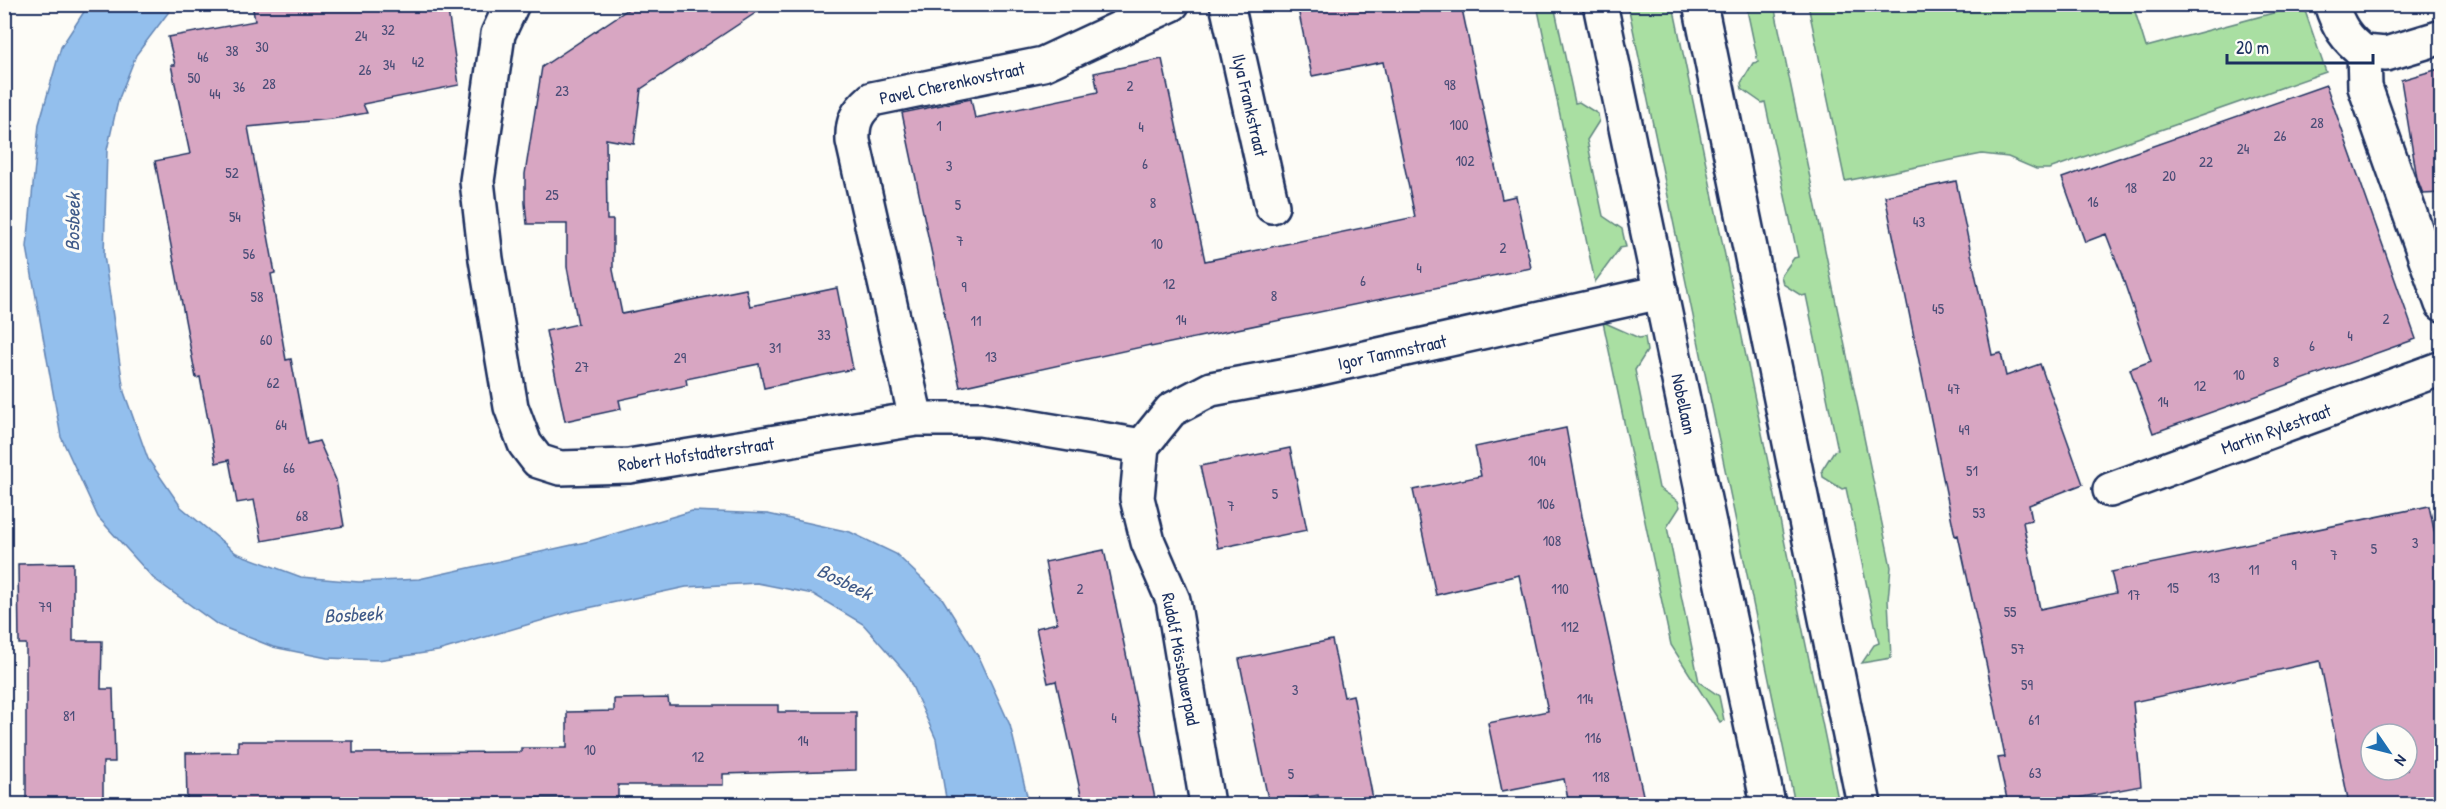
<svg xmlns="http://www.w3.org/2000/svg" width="2446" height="809" font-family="'Patrick Hand',sans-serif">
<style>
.green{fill:#a9dfa2;stroke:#628780;stroke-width:1.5}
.water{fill:#93bfed;stroke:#6385b4;stroke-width:1.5}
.building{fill:#d8a6c2;stroke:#1b2f5e;stroke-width:1.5;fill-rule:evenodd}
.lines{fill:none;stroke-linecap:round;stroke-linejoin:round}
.street-casing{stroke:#1b2f5e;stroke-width:38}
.secondary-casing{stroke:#1b2f5e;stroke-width:38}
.street{stroke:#fdfcf7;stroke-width:33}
.secondary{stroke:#fdfcf7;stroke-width:33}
.labels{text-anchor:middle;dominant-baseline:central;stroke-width:6;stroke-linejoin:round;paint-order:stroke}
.number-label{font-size:15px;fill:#4a4d77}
.street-label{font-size:18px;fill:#1b2f5e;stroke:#fdfcf7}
.water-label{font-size:20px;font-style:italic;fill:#3f5a89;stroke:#fdfcf7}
</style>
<rect width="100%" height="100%" fill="#fdfcf7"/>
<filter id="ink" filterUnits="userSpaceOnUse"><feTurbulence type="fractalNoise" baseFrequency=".0167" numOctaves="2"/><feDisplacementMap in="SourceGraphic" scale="12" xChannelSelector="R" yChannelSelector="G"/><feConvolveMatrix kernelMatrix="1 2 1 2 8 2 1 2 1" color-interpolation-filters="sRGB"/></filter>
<g filter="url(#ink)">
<!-- green -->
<path class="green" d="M1537,5h17l21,98 4,-1 19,12 1,7 -12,19 16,76 19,13 4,18 -6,1 -25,34z
M1628,5h45l166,799h-44z
M1746,5h28l117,562 -3,33 3,58 -29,5 12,-18 5,-2 -33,-155 -4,1 -19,-12 -1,-7 12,-19 4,-1 -32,-155 -4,1 -19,-12 -2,-8 13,-18 4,-1 -33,-155 -3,1 -20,-14 -1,-6 12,-20 5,-1z
M1808,5h325l13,42 157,-42 23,67 -277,97h-13l-28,-12 -26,-3 -137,27z
M1603,322l36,16 6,-1 2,14 -12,19 24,118 19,13 2,6 -13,20 32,155 20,14 5,24 -4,2 -49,-77z"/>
<!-- water -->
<path class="water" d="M89,4l85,1 -38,50 -18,46 -11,49 -3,105 20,137 24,67 33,48 55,46 65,24 58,5 60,-3 171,-38 102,-30 76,3 82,18 46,22 46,44 38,61 30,66 19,79h-82l-11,-65 -30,-66 -43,-49 -50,-30 -56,-11 -71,4 -112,24 -136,40 -60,9 -51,-2 -54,-11 -55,-22 -65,-47 -55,-61 -37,-80 -34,-190 12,-123 22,-77z"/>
<!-- building -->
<path class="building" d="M252,4h195l12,81 -96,19 4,9 -35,6 -84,8 27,146 -4,1 15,86 5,-1 16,85 12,-3 17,39 8,46 -82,15 -8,-41 -17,3 -8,-43 -13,3 -16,-86 -4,1 -41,-217 35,-7 -19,-89h4l-7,-28 87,-16z
M636,4h133l-128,85 -7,55 -28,-5 1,81h6v50l9,44 124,-25 4,17 87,-18 16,81 -89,19 -5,-24 -73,15 1,6 -68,15 2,9 -56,12 -19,-90 32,-7 -11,-57v-43h-40l-2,-21v-29l17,-107z
M1297,4h164l41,195 14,-3 15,72 -380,79 -1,-2 -190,42 -58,-274 69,-14 4,19 123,-26 -4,-19 68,-14 43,202 210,-44 -32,-155 -71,14z
M2442,68v125l-19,1 -6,-16 -16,-98z
M2326,85l90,254 -263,94 -23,-64 21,-8 -30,-88 -15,-39 -21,8 -23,-64z
M1956,181l36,174 9,-2 5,23 34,-12 43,120 -54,21 3,15 -9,2 17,87 76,-16 -5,-21 318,-66 13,62v236h-93l-29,-143 -187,41 8,84 -69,13 2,5h-66l-10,-46 7,-1 -17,-85 -30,-137 -3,1 -70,-340zM2371,734h36v36h-36z
M1566,428l16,88 63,288h-76l-5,-25 -62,12 -14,-68 60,-12 -29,-136 -83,20 -23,-105 68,-14 -6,-29z
M1290,448l17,82 -89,18 -18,-82z
M1104,550l24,113 28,141h-73l-27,-123 -8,2 -12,-55 21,-5 -12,-61z
M73,563v78h29l-1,48h12l2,73h-12v42h-77v-160h-7l-1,-80z
M1332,640l12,57 9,-2 21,109h-54l-2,-9 -49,9 -30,-145z
M668,698l1,7h109v7h78v58l-133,4v11h-105v13h-94v6h-337l-1,-51 52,-1v-11h115v12l168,-1v-4h46v-36l47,-1v-12z"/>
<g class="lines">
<!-- street casing -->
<g class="street-casing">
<path id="street" d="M512,4l-14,30 -21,147 9,78 25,148 14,37 13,17 22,7 69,-2 287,-47h64l162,27
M1227,4l45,202
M2331,4c7,22 15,35 33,48
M2364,52l1,35 77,217
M2364,52l22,2 56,-17
M916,419l-63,-278c-1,-20 4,-29 19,-42l171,-35 129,-60
M1142,446l29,-36 40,-21 87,-16 363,-81
M1142,446l-5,52 11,44 25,58 34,204
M2110,490l332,-122"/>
</g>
<!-- secondary casing -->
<g class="secondary-casing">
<path id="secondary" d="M1600,4l168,800
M1700,4l164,800"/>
</g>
<!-- street -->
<use href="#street" class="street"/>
<!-- secondary -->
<use href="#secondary" class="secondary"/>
</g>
</g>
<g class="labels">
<!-- number labels -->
<g class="number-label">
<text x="388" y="29">32</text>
<text x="361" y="35">24</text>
<text x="262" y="46">30</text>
<text x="232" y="50">38</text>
<text x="203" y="56">46</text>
<text x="418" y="61">42</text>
<text x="389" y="64">34</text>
<text x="365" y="69">26</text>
<text x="194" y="77">50</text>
<text x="269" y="83">28</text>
<text x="1450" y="84">98</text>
<text x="1130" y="85">2</text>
<text x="239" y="86">36</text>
<text x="562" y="90">23</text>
<text x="215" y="93">44</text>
<text x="2317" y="122">28</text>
<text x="1459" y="124">100</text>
<text x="939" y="125">1</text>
<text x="1141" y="126">4</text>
<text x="2280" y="135">26</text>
<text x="2243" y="148">24</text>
<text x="1465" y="160">102</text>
<text x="2206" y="161">22</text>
<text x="1145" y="163">6</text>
<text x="949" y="165">3</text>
<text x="232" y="172">52</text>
<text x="2169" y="175">20</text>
<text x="2131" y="187">18</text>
<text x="552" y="194">25</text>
<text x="2093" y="201">16</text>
<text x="1153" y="202">8</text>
<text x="958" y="204">5</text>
<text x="235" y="216">54</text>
<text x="1919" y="221">43</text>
<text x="960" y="240">7</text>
<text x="1157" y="243">10</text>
<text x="1503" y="247">2</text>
<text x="249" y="253">56</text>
<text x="1419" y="267">4</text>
<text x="1363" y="280">6</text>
<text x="1169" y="283">12</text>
<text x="964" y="286">9</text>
<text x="1274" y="295">8</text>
<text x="257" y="296">58</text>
<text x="1938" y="308">45</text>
<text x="2386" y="318">2</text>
<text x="1181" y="319">14</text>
<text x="976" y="320">11</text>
<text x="824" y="334">33</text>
<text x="2350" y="335">4</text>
<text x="266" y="339">60</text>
<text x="2312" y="345">6</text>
<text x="775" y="347">31</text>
<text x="991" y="356">13</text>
<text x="680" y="357">29</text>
<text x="2276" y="361">8</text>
<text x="582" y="366">27</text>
<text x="2239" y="374">10</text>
<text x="273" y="382">62</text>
<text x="2200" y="385">12</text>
<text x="1954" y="388">47</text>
<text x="2163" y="401">14</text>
<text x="281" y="424">64</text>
<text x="1964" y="429">49</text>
<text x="1537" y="460">104</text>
<text x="289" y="467">66</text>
<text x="1972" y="470">51</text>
<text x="1275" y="493">5</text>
<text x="1546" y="503">106</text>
<text x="1231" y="505">7</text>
<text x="1979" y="512">53</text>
<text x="302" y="515">68</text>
<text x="1552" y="540">108</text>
<text x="2415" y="542">3</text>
<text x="2374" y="548">5</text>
<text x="2334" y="554">7</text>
<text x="2294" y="564">9</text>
<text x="2254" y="569">11</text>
<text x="2214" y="577">13</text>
<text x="2173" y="587">15</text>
<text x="1080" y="588">2</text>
<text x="1560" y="588">110</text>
<text x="2134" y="594">17</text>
<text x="45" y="606">79</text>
<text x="2010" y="611">55</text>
<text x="1570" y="626">112</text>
<text x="2018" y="648">57</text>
<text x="2027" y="684">59</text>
<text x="1295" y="689">3</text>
<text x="1585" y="698">114</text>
<text x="69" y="715">81</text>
<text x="1114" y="717">4</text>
<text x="2034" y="719">61</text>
<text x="1593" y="737">116</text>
<text x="803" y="740">14</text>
<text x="590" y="749">10</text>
<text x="698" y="756">12</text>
<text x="2035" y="772">63</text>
<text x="1291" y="773">5</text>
<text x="1601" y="776">118</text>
</g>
<!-- street labels -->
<g class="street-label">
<text transform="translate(952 83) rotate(-12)">Pavel Cherenkovstraat</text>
<text transform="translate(1250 105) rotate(77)">Ilya Frankstraat</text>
<text transform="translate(1392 352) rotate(-12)">Igor Tammstraat</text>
<text transform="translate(1684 404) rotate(78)">Nobellaan</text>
<text transform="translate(2276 429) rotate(-20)">Martin Rylestraat</text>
<text transform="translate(696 454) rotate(-8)">Robert Hofstadterstraat</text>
<text transform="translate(1181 659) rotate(79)">Rudolf Mössbauerpad</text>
</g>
<!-- water labels -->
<g class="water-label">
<text transform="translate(72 222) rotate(-89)">Bosbeek</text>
<text transform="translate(845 581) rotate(26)">Bosbeek</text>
<text transform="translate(353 614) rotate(-3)">Bosbeek</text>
</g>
</g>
<!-- margin -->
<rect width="2446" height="809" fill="none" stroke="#fdfcf7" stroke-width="24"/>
<rect x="12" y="12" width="2422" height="785" fill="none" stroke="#1b2f5e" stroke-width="2" filter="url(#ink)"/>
<!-- north arrow -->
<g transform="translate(2389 752) rotate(125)"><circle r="28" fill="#fdfcf7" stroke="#a3aaba" stroke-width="1.5"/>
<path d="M0-4.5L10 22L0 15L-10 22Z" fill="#1f6fb2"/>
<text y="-9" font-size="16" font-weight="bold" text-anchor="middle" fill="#1b2f5e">N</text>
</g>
<!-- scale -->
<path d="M2227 54v9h146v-9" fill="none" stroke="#1b2f5e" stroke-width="3"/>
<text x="2236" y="54" font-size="18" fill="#1b2f5e" stroke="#fdfcf7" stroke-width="4.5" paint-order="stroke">20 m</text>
</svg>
